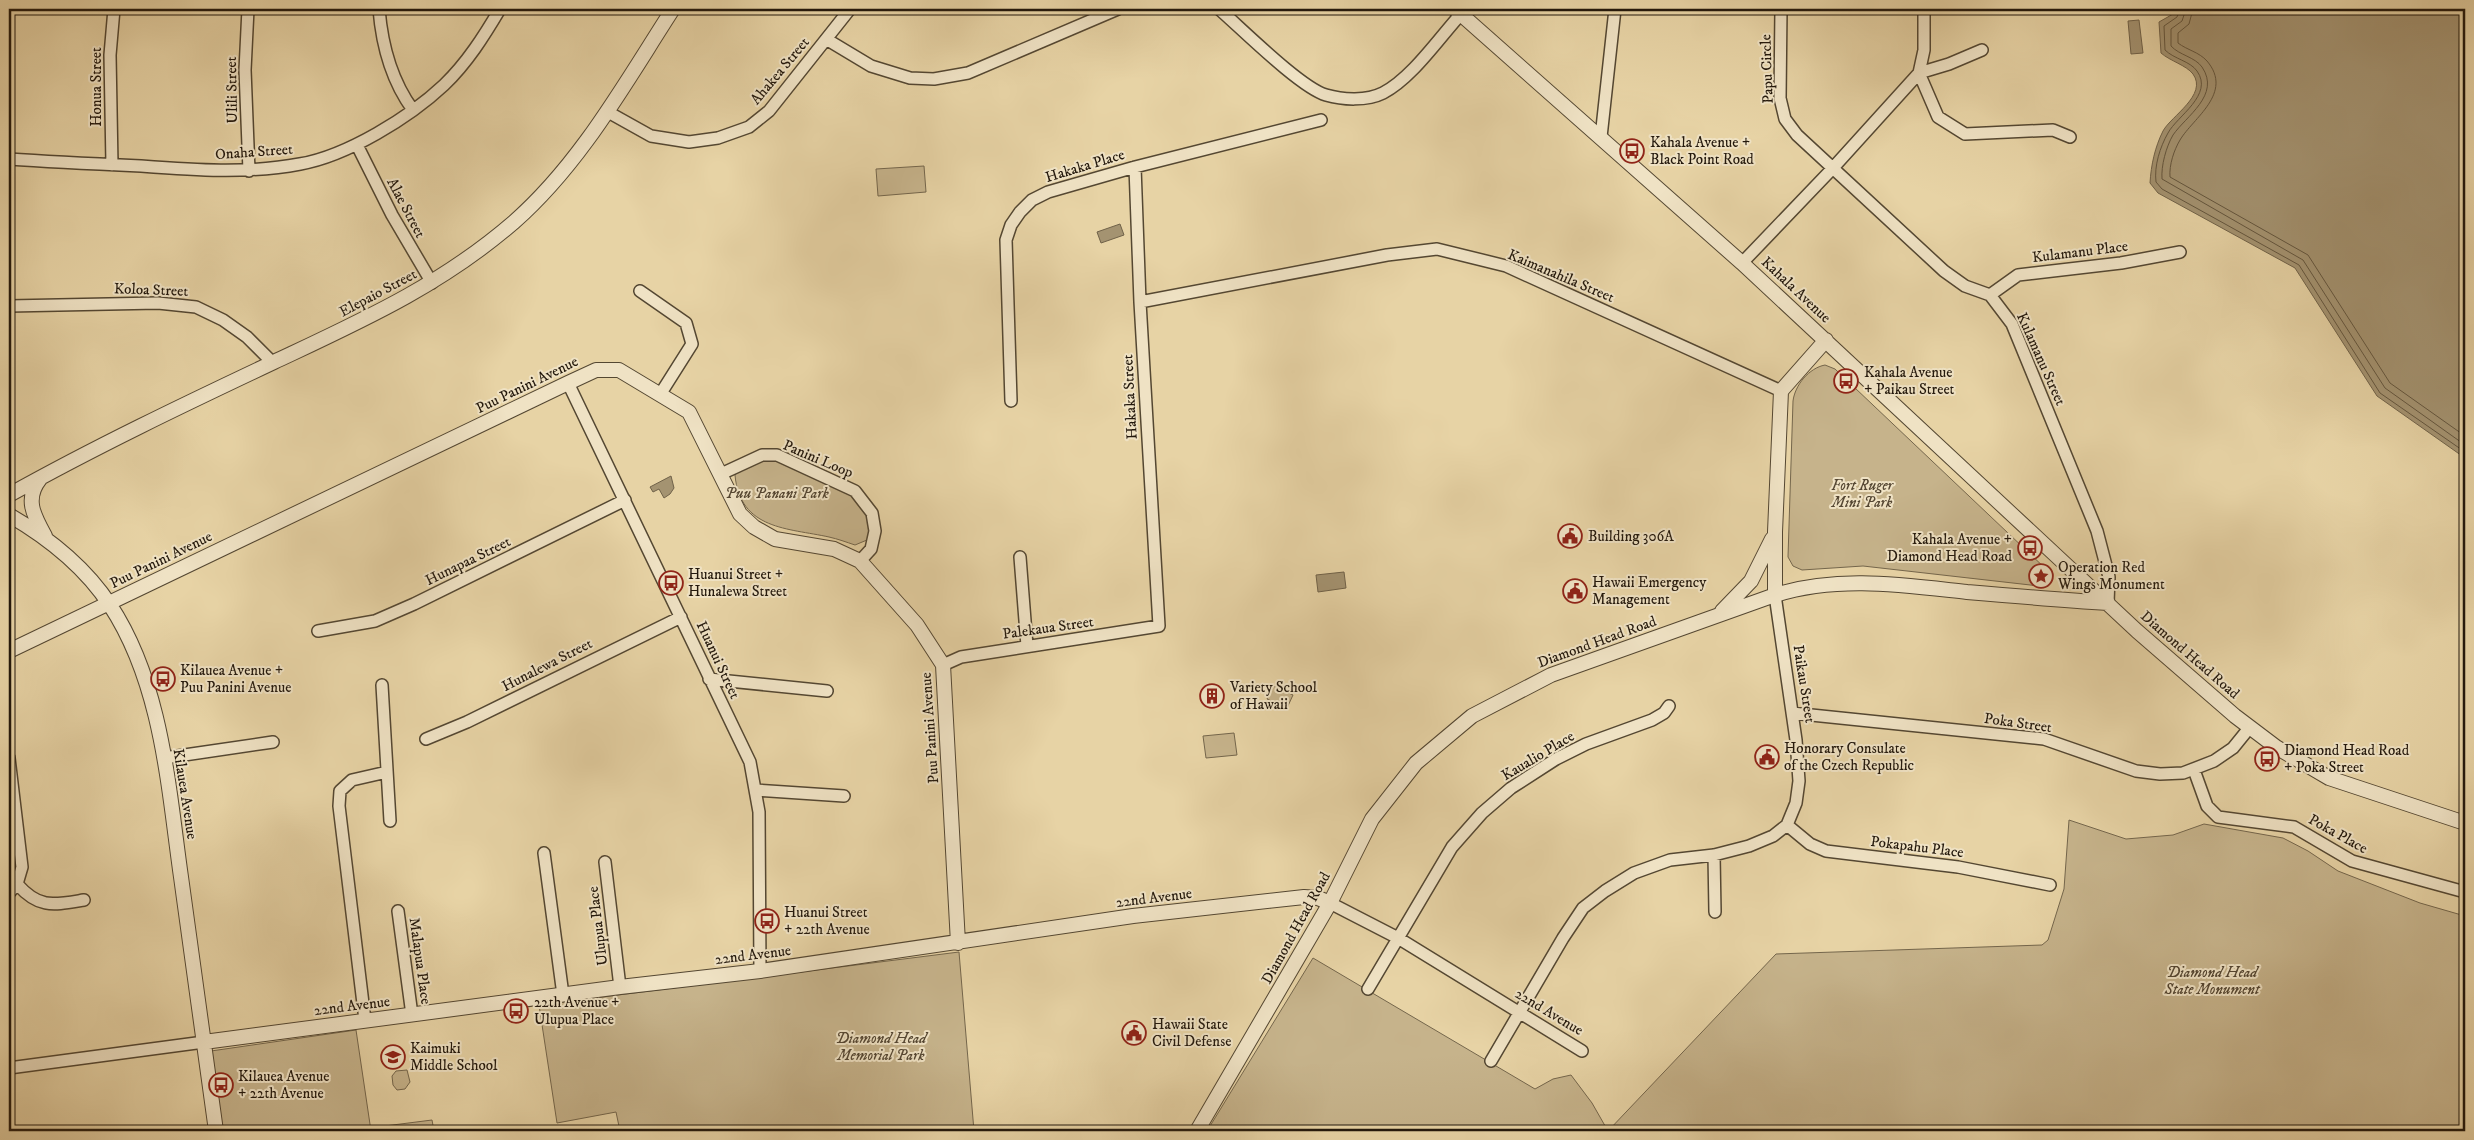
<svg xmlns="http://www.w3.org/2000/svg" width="2474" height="1140" font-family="'IM FELL DW Pica',serif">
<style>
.green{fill:#c6b38b;stroke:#74664c}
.water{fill:#a49371;stroke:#706249}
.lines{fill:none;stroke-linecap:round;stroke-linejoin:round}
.shore{stroke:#64563e;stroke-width:1}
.minor-casing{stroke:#544732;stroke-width:14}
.tertiary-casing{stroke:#544732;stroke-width:16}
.minor{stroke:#efe2c4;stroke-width:11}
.tertiary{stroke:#efe2c4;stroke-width:14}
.labels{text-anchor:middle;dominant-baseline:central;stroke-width:4;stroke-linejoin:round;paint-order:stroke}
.street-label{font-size:15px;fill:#23180c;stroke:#efe2c4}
.poi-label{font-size:15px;fill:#23180c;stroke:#efe2c4;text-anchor:start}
.park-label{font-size:15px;font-style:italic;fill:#544632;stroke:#efe2c4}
</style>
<rect width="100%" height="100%" fill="#e7d3a5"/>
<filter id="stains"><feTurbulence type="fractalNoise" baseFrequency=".004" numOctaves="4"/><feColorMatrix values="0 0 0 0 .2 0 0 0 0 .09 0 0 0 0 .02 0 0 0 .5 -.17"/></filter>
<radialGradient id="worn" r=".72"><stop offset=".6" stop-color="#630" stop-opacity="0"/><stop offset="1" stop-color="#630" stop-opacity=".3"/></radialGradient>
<!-- green -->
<path class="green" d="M924,166l2,26 -48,4 -2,-27z
M1825,365l10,4 212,201 2,7 -2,6 -8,3 -176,-20 -61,4 -9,-4 -5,-9 5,-156c2,-16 16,-33 32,-36z
M775,458c29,13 110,38 92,82l-12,5c-9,-3 -17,-6 -26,-8 -41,-9 -89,-7 -94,-62 10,-12 25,-14 40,-17z
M1273,686l20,9 -6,13 -20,-9z
M1234,733l3,22 -31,3 -3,-22z
M2069,820l57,19 47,-4 31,-11 79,14 25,13 30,20 82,32 45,13v215h-857l168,-177 266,-9 6,-5 16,-51z
M959,952l15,179h-354l-4,-19 -59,11 -18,-118z
M1313,958l222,131 18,-10 18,-4 21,28 16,28h-401z
M356,1030l15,101h-148l-12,-80z
M407,1070l3,12 -5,7 -8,1 -4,-5 -1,-9 4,-5z
M432,1120l2,11h-56l-1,-4z"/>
<!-- water -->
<path class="water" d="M2175,9h290v449l-88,-62 -82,-128 -137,-75 -8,-10c1,-18 5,-36 13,-52 8,-15 45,-36 30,-57 -7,-9 -23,-13 -32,-21l-2,-31 14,-8z
M2139,20l4,33 -12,1 -3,-33z
M1120,224l4,11 -23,8 -4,-11z
M671,476l3,12 -4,6 -6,4 -5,-9 -6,3 -3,-5z
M1344,572l2,16 -28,4 -2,-17z"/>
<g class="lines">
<!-- shore -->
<path class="shore" d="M2180,9l-3,8 -13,9 1,24c9,9 25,11 32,21 17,24 -20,45 -29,62 -8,14 -14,33 -12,49l6,7 137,76 81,128 85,59
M2186,9l-4,12 -11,8v17c8,9 24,11 31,21 19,28 -16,49 -29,68 -7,12 -12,31 -11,44l141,81 82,128 80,57
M2193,9l-4,15 -11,9v10c9,7 21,9 29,18 27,32 -14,57 -27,79 -6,10 -11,25 -10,37l138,78 82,128 75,53"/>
<!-- minor casing -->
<g class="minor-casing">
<path id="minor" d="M248,9l-3,61 4,101
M379,9c3,37 12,71 34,101
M1219,9c23,20 82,79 107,86 17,5 41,6 57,-2 29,-15 56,-55 78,-79l2,-5
M1781,9l-1,89 5,21 12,16 147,136 21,15 25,9 22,29 85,207 12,46 -1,26
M1924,9v41l-5,23 19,44 27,17 88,-4 17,7
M826,39l45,27 39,12 24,1 34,-6 150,-64
M608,112l43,24 38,6 29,-4 31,-11 20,-16 81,-102
M1601,137l14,-128
M357,145l35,70 40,68
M9,159c44,3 88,5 132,7 53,4 106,8 159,-2 47,-8 110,-47 144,-79 23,-22 40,-49 56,-76
M112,165l-2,-110 4,-46
M1742,263l90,-94 87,-96 30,-9 33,-14
M640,291l46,32 6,21 -31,49
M1990,295l28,-20 103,-12 59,-11
M1140,302l247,-47 50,-6 69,17 275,125
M9,306l149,-3 38,4 27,13 24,17 26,26
M568,383l182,379 9,50 1,159
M1011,401l-5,-161 5,-15 9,-13 12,-12 16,-8 87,-25 186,-47
M721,474l41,-19h15l78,36 17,22 3,18 -4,18 -11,12
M1020,557l7,89
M318,631l57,-10 39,-17 211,-104
M943,665l18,-8 198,-31 -19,-324 -5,-135
M709,679l118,12
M382,685l8,136
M1792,713l252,26 92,32 24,3 23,-1 31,-12 19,-13 17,-21
M426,739l41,-17 214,-105
M9,758l13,109 -5,17 -8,9
M164,758l109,-16
M2194,770l13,36 11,11 76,10 58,34 113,31
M755,790l89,6
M1787,825l23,19 16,7 132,16 92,18
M544,853l19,142
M1714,855l1,57
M605,862l15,125
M17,884c22,25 36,21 67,16
M1330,903l68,35 184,113
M398,911l14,104
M1368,989l84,-142 30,-34 29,-25 45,-29 30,-15 66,-24 12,-7 5,-7
M365,1020l-26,-214 1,-15 12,-11 35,-8
M1491,1061l72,-123 20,-30 22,-17 29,-18 36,-13 44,-5 35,-9 24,-10 14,-11 9,-22 3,-22 -3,-41 -21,-145
M9,1068l195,-26"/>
</g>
<!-- tertiary casing -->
<g class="tertiary-casing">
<path id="tertiary" d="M1455,9l287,254 395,368 98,85 41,31 53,31 136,45
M40,479c-16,20 -6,37 5,57
M9,495c86,-48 176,-91 265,-133 87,-41 166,-76 240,-140 67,-59 111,-139 159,-213
M9,515c38,22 76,52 101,90 52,79 58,180 71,272 12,85 23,169 35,254
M1775,595v-63l6,-141 45,-51
M1722,611l29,-30 21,-42
M9,651l559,-268 28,-13h23l70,42 51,102 14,13 21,12 59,10 26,12 57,64 26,40 15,278
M204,1042l416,-55 140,-16 373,-55 171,-19 14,1 12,5
M1197,1131l133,-228 42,-84 44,-56 56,-47 79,-41 224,-80c63,-20 128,-10 192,-3 47,4 94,8 141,11"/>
</g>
<!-- minor -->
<use href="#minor" class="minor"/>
<!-- tertiary -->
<use href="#tertiary" class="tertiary"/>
</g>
<!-- icons -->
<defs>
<g id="bus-ring" transform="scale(1.25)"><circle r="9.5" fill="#efe2c4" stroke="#8f2418" stroke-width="1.5"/><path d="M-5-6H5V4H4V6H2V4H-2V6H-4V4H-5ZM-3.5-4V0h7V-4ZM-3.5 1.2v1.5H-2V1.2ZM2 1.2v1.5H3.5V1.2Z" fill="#8f2418"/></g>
<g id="civic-ring" transform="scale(1.25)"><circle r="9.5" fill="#efe2c4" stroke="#8f2418" stroke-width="1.5"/><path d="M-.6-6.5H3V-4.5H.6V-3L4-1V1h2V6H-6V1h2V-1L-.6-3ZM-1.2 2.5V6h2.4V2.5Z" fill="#8f2418"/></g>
<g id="sight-ring" transform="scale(1.25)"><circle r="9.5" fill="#efe2c4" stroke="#8f2418" stroke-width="1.5"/><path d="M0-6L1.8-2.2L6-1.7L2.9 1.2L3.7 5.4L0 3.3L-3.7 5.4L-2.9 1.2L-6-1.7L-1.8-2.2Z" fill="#8f2418"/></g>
<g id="building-ring" transform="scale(1.25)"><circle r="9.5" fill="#efe2c4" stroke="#8f2418" stroke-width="1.5"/><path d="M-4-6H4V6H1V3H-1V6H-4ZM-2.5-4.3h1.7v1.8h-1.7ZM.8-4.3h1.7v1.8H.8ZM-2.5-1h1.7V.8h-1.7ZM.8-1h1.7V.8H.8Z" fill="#8f2418"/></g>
<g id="school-ring" transform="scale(1.25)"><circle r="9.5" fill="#efe2c4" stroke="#8f2418" stroke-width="1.5"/><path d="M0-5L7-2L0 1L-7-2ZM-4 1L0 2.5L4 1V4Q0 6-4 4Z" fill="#8f2418"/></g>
</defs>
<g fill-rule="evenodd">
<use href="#bus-ring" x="1632" y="151"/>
<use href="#bus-ring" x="1846" y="381"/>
<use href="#civic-ring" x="1570" y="536"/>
<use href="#bus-ring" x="2030" y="548"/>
<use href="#sight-ring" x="2041" y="576"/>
<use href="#bus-ring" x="671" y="583"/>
<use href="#civic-ring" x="1575" y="591"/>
<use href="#bus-ring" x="163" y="679"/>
<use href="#building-ring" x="1212" y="696"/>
<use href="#civic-ring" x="1767" y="757"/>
<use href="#bus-ring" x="2267" y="759"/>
<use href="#bus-ring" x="767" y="921"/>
<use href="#bus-ring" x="516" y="1011"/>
<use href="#civic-ring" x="1134" y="1033"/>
<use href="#school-ring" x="393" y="1057"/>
<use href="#bus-ring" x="221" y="1085"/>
</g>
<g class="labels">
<!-- street labels -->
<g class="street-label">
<text transform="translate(1767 69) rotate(-92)">Papu Circle</text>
<text transform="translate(780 71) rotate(-50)">Ahakea Street</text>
<text transform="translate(96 87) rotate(-90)">Honua Street</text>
<text transform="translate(232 90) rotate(-91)">Ulili Street</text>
<text transform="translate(254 152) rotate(-4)">Onaha Street</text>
<text transform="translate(1085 166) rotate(-17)">Hakaka Place</text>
<text transform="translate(406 208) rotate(62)">Alae Street</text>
<text transform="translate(2080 252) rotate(-7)">Kulamanu Place</text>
<text transform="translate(1561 276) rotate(23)">Kaimanahila Street</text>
<text transform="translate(151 290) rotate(2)">Koloa Street</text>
<text transform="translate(1796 290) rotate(43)">Kahala Avenue</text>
<text transform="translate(378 293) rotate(-28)">Elepaio Street</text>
<text transform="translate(2041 359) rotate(66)">Kulamanu Street</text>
<text transform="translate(527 385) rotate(-26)">Puu Panini Avenue</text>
<text transform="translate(1130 397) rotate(-93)">Hakaka Street</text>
<text transform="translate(818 459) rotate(23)">Panini Loop</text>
<text transform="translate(161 560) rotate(-26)">Puu Panini Avenue</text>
<text transform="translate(468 561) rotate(-26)">Hunapaa Street</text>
<text transform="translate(1048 628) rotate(-8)">Palekaua Street</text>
<text transform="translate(1597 642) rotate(-20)">Diamond Head Road</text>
<text transform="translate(2190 655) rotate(41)">Diamond Head Road</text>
<text transform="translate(718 660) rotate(65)">Huanui Street</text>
<text transform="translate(547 665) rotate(-27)">Hunalewa Street</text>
<text transform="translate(1804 684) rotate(81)">Paikau Street</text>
<text transform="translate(2018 723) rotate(8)">Poka Street</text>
<text transform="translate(930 728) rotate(-94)">Puu Panini Avenue</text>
<text transform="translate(1538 756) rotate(-31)">Kaualio Place</text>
<text transform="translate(185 794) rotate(81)">Kilauea Avenue</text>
<text transform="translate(2338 834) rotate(29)">Poka Place</text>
<text transform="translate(1917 847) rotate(7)">Pokapahu Place</text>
<text transform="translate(1154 898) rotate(-7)">22nd Avenue</text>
<text transform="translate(598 926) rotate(-97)">Ulupua Place</text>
<text transform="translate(1296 928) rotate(-61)">Diamond Head Road</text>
<text transform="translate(753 955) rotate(-7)">22nd Avenue</text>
<text transform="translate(420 961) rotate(82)">Malapua Place</text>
<text transform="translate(352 1006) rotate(-7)">22nd Avenue</text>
<text transform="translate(1549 1012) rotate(31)">22nd Avenue</text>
</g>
<!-- poi labels -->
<g class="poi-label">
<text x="1650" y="142">Kahala Avenue +<tspan x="1650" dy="17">Black Point Road</tspan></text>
<text x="1864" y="372">Kahala Avenue<tspan x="1864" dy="17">+ Paikau Street</tspan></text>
<text x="1588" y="536">Building 306A</text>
<text x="2012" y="539" text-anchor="end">Kahala Avenue +<tspan x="2012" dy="17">Diamond Head Road</tspan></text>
<text x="2058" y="567">Operation Red<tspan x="2058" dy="17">Wings Monument</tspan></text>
<text x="688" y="574">Huanui Street +<tspan x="688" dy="17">Hunalewa Street</tspan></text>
<text x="1592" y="582">Hawaii Emergency<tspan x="1592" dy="17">Management</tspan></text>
<text x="180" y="670">Kilauea Avenue +<tspan x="180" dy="17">Puu Panini Avenue</tspan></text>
<text x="1230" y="687">Variety School<tspan x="1230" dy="17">of Hawaii</tspan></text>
<text x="1784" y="748">Honorary Consulate<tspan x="1784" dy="17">of the Czech Republic</tspan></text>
<text x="2284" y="750">Diamond Head Road<tspan x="2284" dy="17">+ Poka Street</tspan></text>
<text x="784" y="912">Huanui Street<tspan x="784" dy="17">+ 22th Avenue</tspan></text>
<text x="534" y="1002">22th Avenue +<tspan x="534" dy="17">Ulupua Place</tspan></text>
<text x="1152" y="1024">Hawaii State<tspan x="1152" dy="17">Civil Defense</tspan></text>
<text x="410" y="1048">Kaimuki<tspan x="410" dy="17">Middle School</tspan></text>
<text x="238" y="1076">Kilauea Avenue<tspan x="238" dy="17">+ 22th Avenue</tspan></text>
</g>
<!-- park labels -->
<g class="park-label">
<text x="1862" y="485">Fort Ruger<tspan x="1862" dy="17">Mini Park</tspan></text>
<text x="777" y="493">Puu Panani Park</text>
<text x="2212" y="972">Diamond Head<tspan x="2212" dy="17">State Monument</tspan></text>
<text x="881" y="1038">Diamond Head<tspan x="881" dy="17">Memorial Park</tspan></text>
</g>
</g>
<!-- margin -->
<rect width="2474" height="1140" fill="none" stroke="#e7d3a5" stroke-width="30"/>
<rect x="10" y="10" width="2454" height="1120" fill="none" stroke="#23180c" stroke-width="2.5"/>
<rect x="15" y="15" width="2444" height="1110" fill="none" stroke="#23180c"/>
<rect width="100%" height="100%" filter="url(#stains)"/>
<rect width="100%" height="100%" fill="url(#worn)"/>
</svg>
